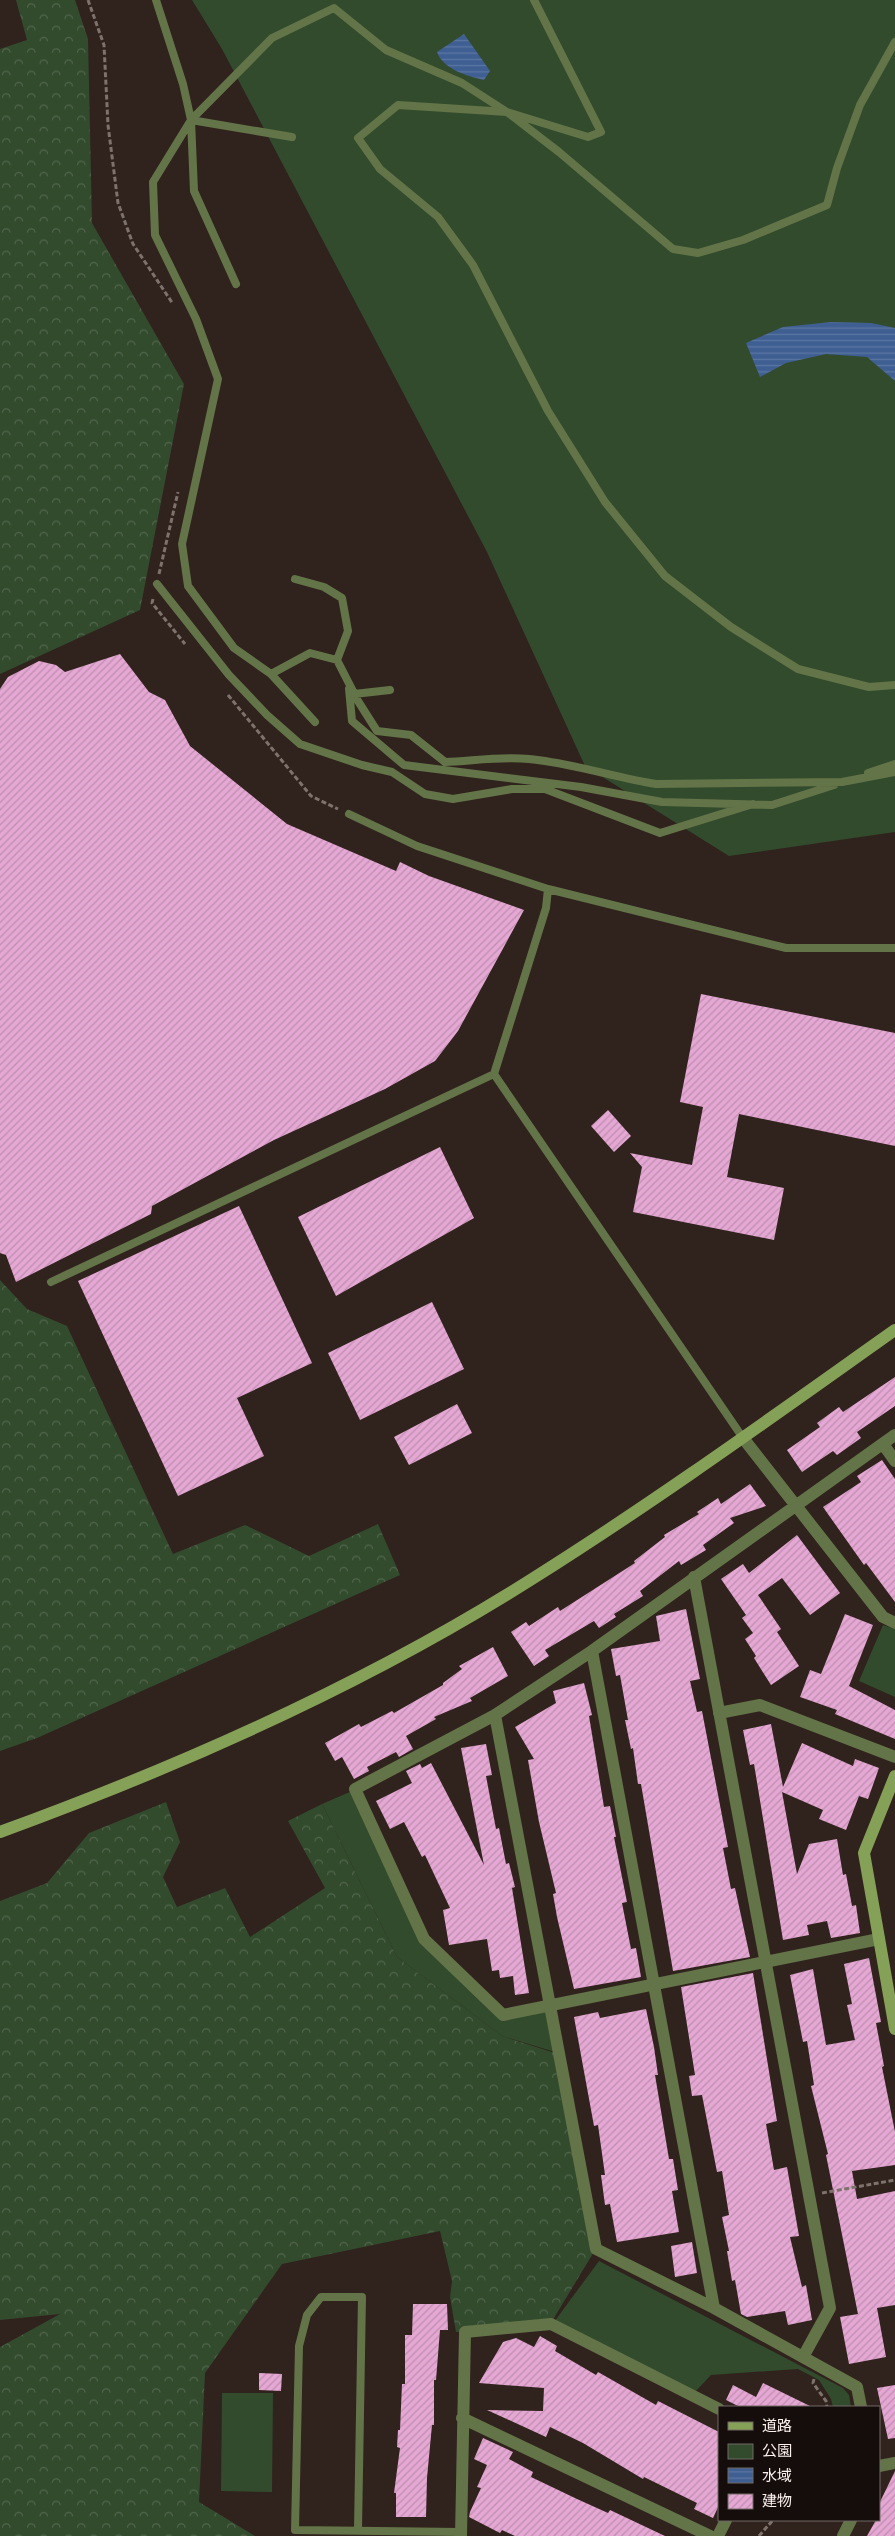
<svg xmlns="http://www.w3.org/2000/svg" width="895" height="2536" font-family="'Roboto Serif','Noto Sans JP',serif">
<style>
.green{fill:#324b2d}
.forest{fill:url(#forest-crowns)}
.water{fill:url(#water-rules)}
.building{fill:url(#building-hatch)}
.lines{fill:none;stroke-linecap:round;stroke-linejoin:round}
.path{stroke:#7e726d;stroke-width:3;stroke-dasharray:5 2.5;stroke-linecap:butt}
.lane{stroke:#637448;stroke-width:8}
.street{stroke:#637448;stroke-width:12}
.secondary{stroke:#85a057;stroke-width:12}
</style>
<defs>
<pattern id="forest-crowns" width="20" height="18" patternUnits="userSpaceOnUse" patternTransform="scale(1.25)"><rect width="20" height="18" fill="#324b2d"/><path d="M2 6a3 3 0 1 1 6 0M12 15a3 3 0 1 1 6 0" fill="none" stroke="#51654c"/></pattern>
<pattern id="water-rules" width="6" height="5" patternUnits="userSpaceOnUse" patternTransform="scale(1.25)"><rect width="6" height="5" fill="#3f5f93"/><path d="M0 2.5h6" fill="none" stroke="#5c76a2"/></pattern>
<pattern id="building-hatch" width="6" height="6" patternUnits="userSpaceOnUse" patternTransform="scale(1.25)"><rect width="6" height="6" fill="#e5a7d3"/><path d="M-1 1l2-2M0 6l6-6M5 7l2-2" fill="none" stroke="#be8fb0"/></pattern>
</defs>
<rect width="100%" height="100%" fill="#30221d"/>
<!-- green -->
<path class="green" d="M192,0h703v832l-166,24 -144,-90 -98,-214 -265,-503z
M883,1625l12,4v68l-36,-16z
M352,1791l69,151 80,75 46,-9 8,44 -53,-16 -105,-79 -75,-153z
M599,2261l244,127 6,7 2,12h-18l-2,-8 -12,-19 -21,-11 -87,6 -17,18 -140,-71z
M222,2393h51l-1,99 -51,-1z"/>
<!-- forest -->
<path class="forest" d="M16,0h59l13,39 4,184 92,161 -44,226 -140,64v-625l27,-9z
M0,1280l27,29 40,17 106,228 72,-29 64,31 69,-32 22,51 -363,163 -37,13z
M166,1802l14,40 -17,35 14,30 48,-19 25,49 75,-49 -37,-67 34,-17 75,153 105,79 53,17 40,197 -44,73 -95,9 -6,-35 2,-16 -12,-50 -158,33 -77,109 -6,129 56,34h-255v-189l60,-33 -60,6v-419l47,-18 42,-50z"/>
<!-- water -->
<path class="water" d="M464,34l26,37 -6,9c-17,-4 -41,-11 -47,-28z
M831,322l40,1 24,5v53l-28,-24 -41,-3 -40,9 -26,14 -14,-34 37,-16z"/>
<!-- building -->
<path class="building" d="M120,654l29,38 16,8 25,46 97,78 109,47 4,-9 29,14 95,34 -66,121 -23,30 -50,28 -111,51 -122,66 -1,8 -135,68 -10,-27 -6,-2v-564l8,-12 31,-16 17,4 9,7z
M701,994l194,39v113l-156,-32 -12,63 57,11 -10,52 -141,-28 9,-45 -12,-14 62,12 11,-58 -23,-5z
M608,1110l23,26 -17,16 -23,-26z
M440,1147l34,71 -138,78 -38,-79z
M239,1206l73,157 -75,35 27,58 -86,40 -100,-215z
M432,1302l32,67 -104,51 -32,-67z
M895,1377v29l-38,26 4,6 -24,17 -4,-4 -31,21 -15,-22 33,-23 -3,-4 22,-16 4,5z
M457,1404l15,29 -63,32 -15,-28z
M882,1460l13,19v123l-29,-39 -2,2 -41,-58 38,-25 -4,-6z
M750,1484l16,22 -36,12 4,5 -31,22 3,5 -25,15 -2,-4 -39,30 3,5 -29,18 2,3 -17,11 -5,-7 -49,29 4,6 -15,10 -23,-34 15,-10 3,4 29,-19 2,4 75,-48 -1,-2 31,-24 -1,-2 35,-21 -2,-2 21,-14 3,6z
M797,1535l43,58 -30,22 -28,-37 -24,17 23,34 -4,3 22,34 -28,19 -17,-27 2,-2 -11,-17 8,-6 -11,-15 4,-3 -25,-36 22,-15 6,9z
M686,1609l14,70 -10,2 7,31 5,-1 26,136 -5,1 8,41 4,-1 15,69 -77,14 -32,-187h-3l-5,-36 -2,1 -6,-29h3l-8,-45 -4,1 -5,-27 49,-8 -4,-25z
M845,1614l28,11 -24,61 46,24v29l-60,-25 2,-4 -37,-13 10,-27 11,4z
M493,1647l15,29 -38,22 2,3 -38,16 2,2 -30,17 7,13 -14,8 -3,-5 -29,15 2,4 -15,8 -12,-22 -7,4 -10,-18 34,-19 2,3 31,-16 2,2 49,-28v-2l19,-14 -3,-3z
M584,1683l8,32 -3,1 15,91 6,-1 6,31h-2l13,65 -5,1 9,46 5,-1 5,29 -67,12 -17,-72 -4,-23 3,-1 -17,-71 -11,-62 6,-1 -19,-32 41,-24 -3,-12z
M771,1724l12,63 19,-44 51,23 2,-7 24,9 -11,31 -9,-3 -13,34 -27,-11 4,-9 -41,-18 15,82 12,-30 28,-5 6,36 3,-1 6,32 4,-1 4,28 -29,5 -4,-17 -20,4 2,10 -26,5 -29,-176 -4,1 -7,-35z
M486,1744l6,31 -6,1 10,53 3,-1 7,36 3,-1 6,24 -3,1 17,105 -14,2 -2,-19 -13,2 -1,-8 -7,1 -5,-32 -38,6 -6,-35 7,-2 -25,-53 -3,2 -18,-35 -14,7 -14,-28 36,-18 -6,-12 14,-7 2,4 9,-5 53,102 -23,-117z
M869,1958l12,64 -5,1 8,43 -2,1 13,65v33l-43,6 5,28 38,-8v114l-18,3 9,49 -37,7 -9,-47 18,-3 -32,-159 2,-1 -17,-68 3,-1 -7,-44 -4,1 -13,-67 23,-6 13,76 29,-5 -8,-35 5,-1 -8,-40z
M753,1973l24,148 -11,3 8,46 13,-3 12,69 -9,1 12,50 4,-2 6,35 -24,5 -3,-14 -38,6 -6,-3 -6,-34 -3,1 -5,-30h2l-7,-34 7,-2 -7,-44 -5,1 -15,-77 -10,1 -3,-20 6,-1 -14,-88z
M646,2009l8,38 4,28h-3l14,84h4l5,31 -6,1 7,41 -62,10 -7,-38 -5,1 -4,-30h4l-7,-50 -4,1 -20,-109 24,-5 2,6z
M692,2242l5,31 -22,4 -4,-31z
M413,2304h34l1,26h-8l-4,50h-2v45h-2l-5,53 -1,39h-30v-24h-2l6,-45 -3,-1 1,-17h2l2,-46h3v-49h7z
M540,2336l17,10 -2,5 41,24 2,-3 58,33 2,-4 61,31v73l-6,13 -19,-9 3,-6 -53,-26 -1,2 -60,-36 -33,-16 -4,10 -59,-27 56,1 1,-23 -65,-5 24,-41 13,-4 18,9z
M259,2373l23,1 -1,17 -22,-1z
M763,2383l49,24h-72l-14,-7 7,-15 23,12z
M895,2385v53l-7,1 -11,-51z
M483,2438l30,14 -4,7 24,13 -2,5 46,22 31,14 2,-3 55,26h-150l-13,-6 -2,3 -31,-16 1,-5 11,-24 -4,-1 10,-22 -13,-6z
M895,2471v65h-28l9,-16h3v-16z"/>
<g class="lines">
<!-- path -->
<path class="path" d="M88,0l16,45 4,80 10,78 15,41 40,60
M159,574l19,-82
M153,599l-1,4 33,41
M228,695l83,101 27,13
M822,2193l73,-13
M814,2379l-1,4 13,18 1,6
M759,2536l14,-16"/>
<!-- lane -->
<path class="lane" d="M156,0l27,84 8,36
M534,0l67,132 -13,5 -81,-25 -109,-7 -40,33 22,31 58,48 35,48 75,146 57,91 60,74 66,51 67,42 71,18 26,-2
M895,42l-35,63 -23,63 -10,37 -84,35 -45,13 -25,-4 -114,-97 -52,-40 -45,-29 -76,-33 -52,-42 -62,30 -81,82 -38,62 2,53 41,84 22,60 -36,165 6,42 46,62 37,26 39,-21 27,7 21,41 19,30 34,4 34,27c27,-1 56,-6 84,-3 43,4 84,18 127,25l186,-2 53,-10
M236,284l-42,-93 -3,-71 101,17
M295,579l29,8 18,11 6,33 -11,29
M157,584l72,91 38,40 33,29 62,21 30,7 33,22 28,5 59,-10h33l115,44 93,-29
M271,674l44,48
M349,689l3,32 52,44 177,22 81,15 110,3 62,-20
M354,694l36,-4
M868,773l27,-9
M349,814l68,32 131,43 238,59h109
M548,889l-2,19 -52,166 249,364
M51,1282l443,-208
M358,2529l4,-232h-41l-14,18 -8,31 -4,184 166,2"/>
<!-- street -->
<path class="street" d="M743,1438l140,179 12,6
M883,1444l12,17
M694,1577l136,731 -27,49
M592,1651l122,657
M719,1713l41,-8 135,52
M495,1715l101,534 118,59 143,79 4,20
M879,1939l-376,76 -79,-76 -69,-150 140,-74 97,-64 303,-216
M462,2418l248,118
M879,2466l16,-3
M461,2536l4,-204 86,-8 168,85
M718,2536l8,-16
M843,2536l8,-16"/>
<!-- secondary -->
<path class="secondary" d="M895,1776l-31,77 31,176
M0,1832c184,-67 366,-148 532,-253 124,-78 243,-164 363,-249"/>
</g>
<!-- legend -->
<rect x="718" y="2406" width="162" height="115" fill="#140d0b" stroke="#706865"/>
<rect x="728" y="2422" width="25" height="8" fill="#85a057" stroke="#706865"/>
<text x="762" y="2431" font-size="15" fill="#fbf1ed">道路</text>
<rect x="728" y="2444" width="25" height="15" fill="#324b2d" stroke="#706865"/>
<text x="762" y="2456" font-size="15" fill="#fbf1ed">公園</text>
<rect x="728" y="2468" width="25" height="15" fill="url(#water-rules)" stroke="#706865"/>
<text x="762" y="2481" font-size="15" fill="#fbf1ed">水域</text>
<rect x="728" y="2494" width="25" height="15" fill="url(#building-hatch)" stroke="#706865"/>
<text x="762" y="2506" font-size="15" fill="#fbf1ed">建物</text>
</svg>
